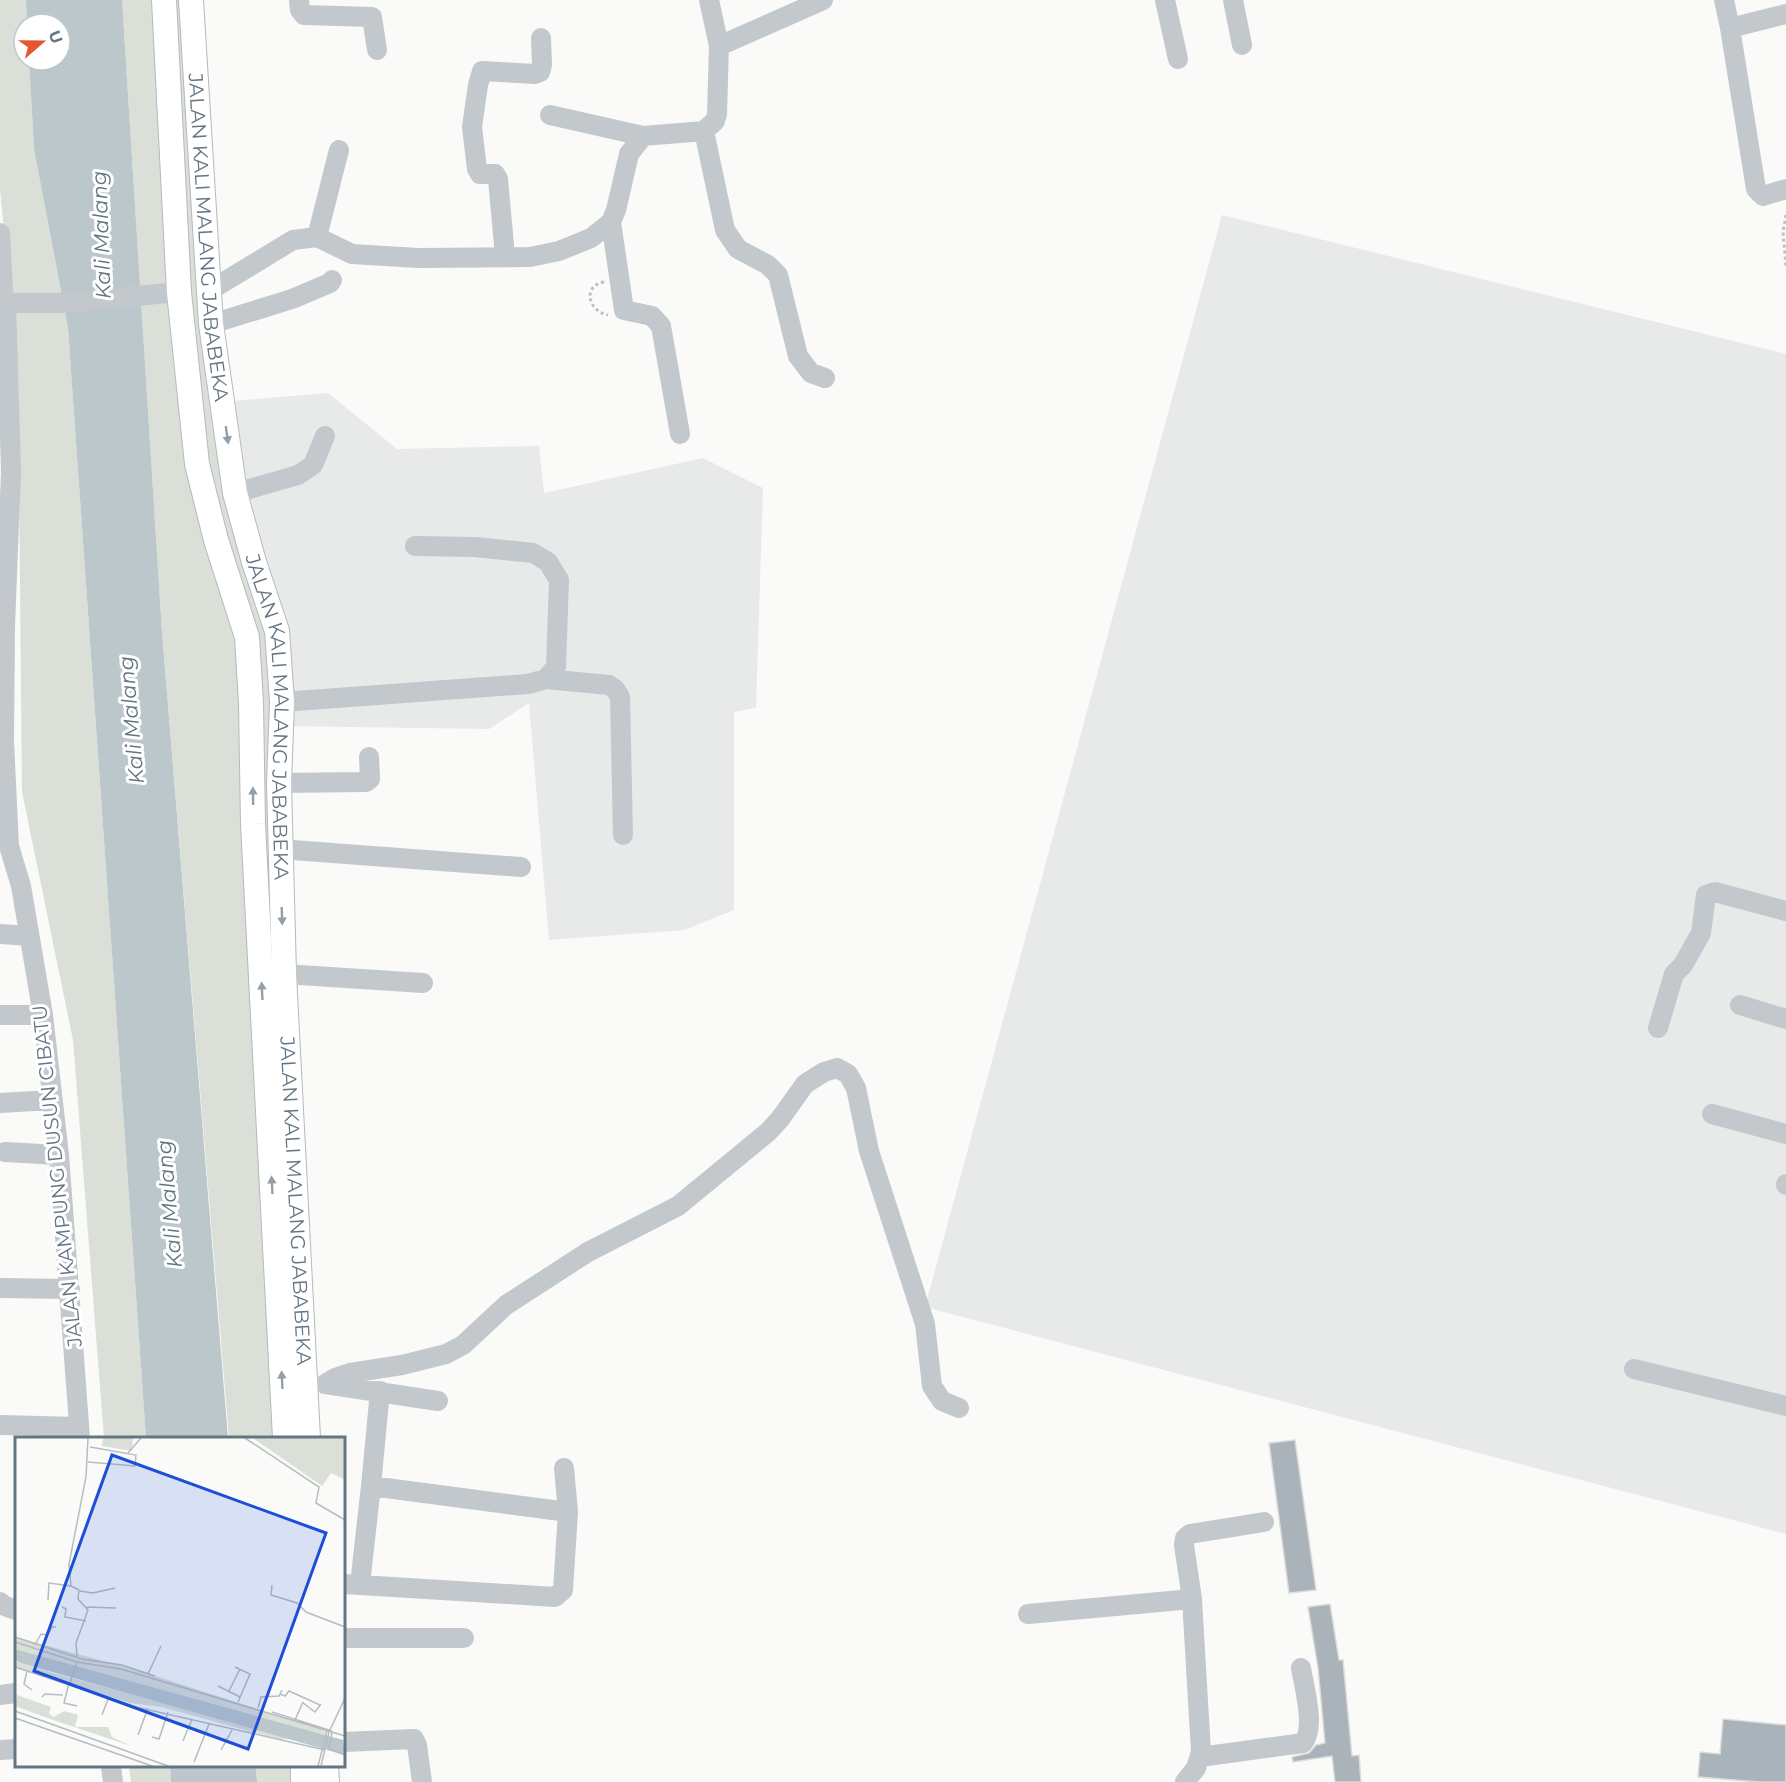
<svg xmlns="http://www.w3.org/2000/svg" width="1786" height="1782" font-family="Montserrat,sans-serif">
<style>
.built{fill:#e8e9e9}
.green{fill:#dadfd7}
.water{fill:#bbc7cb}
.building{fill:#aab3b9;stroke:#dcdcda;stroke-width:1.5}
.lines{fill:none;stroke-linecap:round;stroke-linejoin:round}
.major-casing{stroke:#b5babe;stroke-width:26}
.path{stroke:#bbbfc2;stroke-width:3;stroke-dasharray:3 3;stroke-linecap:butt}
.minor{stroke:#c3c8cc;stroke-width:20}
.major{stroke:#fff;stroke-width:24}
.oneway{fill:#939fa8}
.labels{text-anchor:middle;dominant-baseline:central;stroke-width:6;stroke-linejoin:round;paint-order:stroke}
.street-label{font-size:20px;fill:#657683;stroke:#fff}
.water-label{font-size:21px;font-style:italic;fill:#60757c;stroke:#fff}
.inset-road{fill:none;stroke:#b5bdc2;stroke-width:1.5}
.view{fill:#1d4ed8;fill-opacity:0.15;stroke:#1d4ed8;stroke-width:3}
.inset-edge{fill:none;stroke:#657683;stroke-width:3}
</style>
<rect width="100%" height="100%" fill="#fafaf8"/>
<!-- built -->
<path class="built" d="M1222,215l564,139v1180l-861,-227z
M328,393l69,56 142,-3 5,47 159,-35 60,30 -7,220 -22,4v198l-50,20 -135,10 -20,-237 -40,26 -208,-3 -59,-324z"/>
<!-- green -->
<path class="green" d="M0,0h26l1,24h-3v36h5l5,89 34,179 78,1110h-42l-31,-398 -51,-248 -4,-415 -18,-188z
M122,0h69l20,324 66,307 31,807h-79l-67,-806z
M129,1766h41l1,16h-40z
M256,1766h70l1,16h-70z"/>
<!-- water -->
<path class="water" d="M26,0h96l40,632 66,806h-82l-78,-1110 -34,-179 -5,-89h31v-36h-33z
M170,1766h86l1,16h-86z"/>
<!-- building -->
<path class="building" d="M1295,1440l21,150 -27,3 -20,-150z
M1330,1604l9,56h4l9,96 7,-1 2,27h-26l-3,-26 -39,6 -1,-5 17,-4 7,-8 9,-2 -7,-75 -10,-61z
M1723,1719l63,6v57h-27l-61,-5 2,-25 20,2z"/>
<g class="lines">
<!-- major casing -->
<g class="major-casing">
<g id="major">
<path d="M164,0l15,292 18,172 19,76 31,97 4,66 2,121 32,614"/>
<path id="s1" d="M191,0l20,324 24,169 19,69 23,69 5,71 -3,81 5,191 24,464"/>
<path d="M303,1766v16"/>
<path d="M326,1766l1,16"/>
</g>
</g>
<!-- path -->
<path class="path" d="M1786,215l-3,17 3,34
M604,282c-22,4 -16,29 4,33"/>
<!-- minor -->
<path class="minor" d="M299,0l1,10 4,5 68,2 5,33
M709,0l10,46
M1165,0l13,59
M1233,0l9,45
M1724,0l6,28 26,161 7,7 23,-7
M1730,28l56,-14
M550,115l93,21
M704,131l21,99 13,19 30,16 10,10 20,81 13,17 14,5
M611,222l13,88 28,6 9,10 19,108
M0,233l3,59 3,11 5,169 -6,154 -1,115 5,105 12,40 22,129 16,140 21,283
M317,237l22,-87
M505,256l-7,-77 -3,-5h-15l-3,-5 -5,-42 6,-42 4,-14 53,3 5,-2 2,-7 -1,-27
M209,291l84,-51 24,-3 35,17 66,4 112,-1 29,-6 32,-13 20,-16 5,-12 13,-56 14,-18 61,-5 11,-10 2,-7 2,-68 104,-46
M6,303h53l120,-11
M211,324l81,-25 38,-16 2,-3
M235,493l63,-18 15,-10 12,-29
M546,679l63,6 6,4 5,8 3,138
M282,702l246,-18 18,-5 10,-12 3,-87 -11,-18 -15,-9 -58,-6 -60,-1
M279,783l87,-1 4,-3 -1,-22
M279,849l242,18
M0,934l29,2
M284,974l139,9
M1740,1005l46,14
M0,1015h43
M1658,1028l16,-54 9,-9 18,-32 5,-38 9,-3 71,19
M0,1103l52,-3
M1712,1114l74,20
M5,1152l54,3
M1786,1185v-1
M0,1288l70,1
M1634,1369l152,37
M325,1384l10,-6 15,-5 52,-8 44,-11 17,-9 43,-40 82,-53 90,-46 90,-74 12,-13 25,-35 19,-12 13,-4 11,6 8,14 13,63 56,173 7,62 10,15 17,7
M325,1384l113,17
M0,1425l79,2
M371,1486l197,26
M344,1584l211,13 8,-7 5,-78 -4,-44
M360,1584l11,-98 9,-95
M0,1602l5,4 11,4
M1028,1614l164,-15
M344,1638h120
M0,1695l16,-2
M344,1742l70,-3 3,6 5,37
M0,1750l16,-1
M1200,1757l103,-14c13,-15 1,-56 -2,-75
M111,1766l2,16
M1185,1782l11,-14 5,-16 -9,-153 -8,-54 1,-7 5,-4 74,-12"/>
<!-- major -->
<use href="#major" class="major"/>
</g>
<!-- one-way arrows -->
<defs><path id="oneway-solid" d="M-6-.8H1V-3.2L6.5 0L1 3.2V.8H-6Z" transform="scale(1.5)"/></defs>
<g class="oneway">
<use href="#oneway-solid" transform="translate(227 435) rotate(82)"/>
<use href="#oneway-solid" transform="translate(253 796) rotate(-91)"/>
<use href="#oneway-solid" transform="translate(282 916) rotate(88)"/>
<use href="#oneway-solid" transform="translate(262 991) rotate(-93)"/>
<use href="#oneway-solid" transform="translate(272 1185) rotate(-93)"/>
<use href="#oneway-solid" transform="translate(282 1380) rotate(-93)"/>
</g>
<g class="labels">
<!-- street labels -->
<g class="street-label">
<text stroke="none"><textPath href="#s1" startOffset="238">JALAN KALI MALANG JABABEKA</textPath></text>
<text stroke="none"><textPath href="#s1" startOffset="724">JALAN KALI MALANG JABABEKA</textPath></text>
<text transform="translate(57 1176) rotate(-96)">JALAN KAMPUNG DUSUN CIBATU</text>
<text stroke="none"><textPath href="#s1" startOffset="1210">JALAN KALI MALANG JABABEKA</textPath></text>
</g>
<!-- water labels -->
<g class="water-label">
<text transform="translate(101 235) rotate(-92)">Kali Malang</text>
<text transform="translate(131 720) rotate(-95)">Kali Malang</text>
<text transform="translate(169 1204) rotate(-95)">Kali Malang</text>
</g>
</g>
<!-- overview -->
<g transform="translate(15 1437)">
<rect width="330" height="330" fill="#fafaf8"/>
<path d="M88,1h30l-1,13 -30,-5zM238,1h92v42l-14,-7 -9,13zM0,200l125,34 186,60 -1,4 -296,-82 -14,-4zM0,224l38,12 239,65 -12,2 -118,-33 -32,-4 -115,-35zM2,258l34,12 -2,7 5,3 10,-6 14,4 -3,12h33l4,10 19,9 -78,-26 -38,-14z" fill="#dadfd7"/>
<path d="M0,212l328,91 2,15 -324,-92 -6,-3z" fill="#bbc7cb"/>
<path class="inset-road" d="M230,1l74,49 -3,16 29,17M113,16l13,-15M73,25l47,4 1,-11 -46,-8M257,148l-1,10 26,8 9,9 39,15M65,154l13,2 22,-5M33,163l1,-17 22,3M47,170l4,2 -1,8 21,4M72,170l29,1M0,200l67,22 40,6 33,11M0,205l62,20 44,7 224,67M20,208l6,-11 7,1 4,-8h4M62,219l-1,-13 12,-33 -10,-11 1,-9 -8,-4 -2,-22 17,-87 2,-39M0,230l121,40 189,43M220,230l15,7 -12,28M12,234l-3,13 8,6M133,237l13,-28M54,246l-5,20 13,3M55,246l7,-21M203,249l22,11M214,254l11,-22M265,257l5,2 4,-5 31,14M27,260l3,-3 18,1M287,265l13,10 6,-8M243,271l3,-11 18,-1 3,-6M0,274l153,55M257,275l60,19M87,278l7,-18M0,281l137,48M280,283l8,-18M317,295l-3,17 16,6M123,298l10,-27M137,300l7,2 9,-27M168,304l9,-22M206,313l11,-20M179,325l15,-38M303,329l9,-35M306,329l8,-34 16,-34"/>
<path class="view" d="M97,18l214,78 -78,216 -214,-78z"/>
<rect width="330" height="330" class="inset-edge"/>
</g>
<!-- north arrow -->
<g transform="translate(42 42) rotate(70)"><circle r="28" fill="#ffffff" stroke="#c1c8cd" stroke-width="1.5"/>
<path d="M0-4.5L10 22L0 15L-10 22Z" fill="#e4572e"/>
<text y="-9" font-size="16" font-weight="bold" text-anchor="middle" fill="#657683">U</text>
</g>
</svg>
